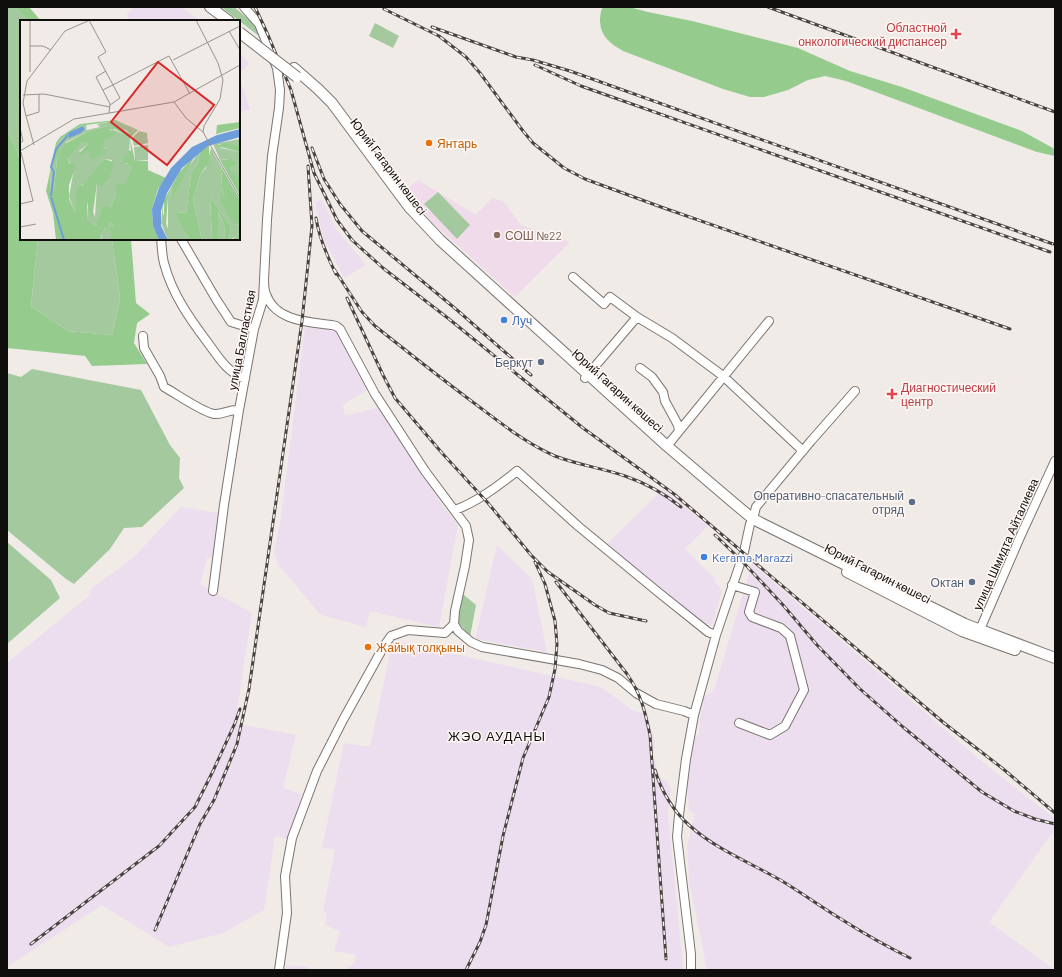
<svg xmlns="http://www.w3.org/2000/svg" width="1062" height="977" font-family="Barlow,sans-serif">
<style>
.industrial{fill:#ecddef}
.education{fill:#f0dbeb}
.green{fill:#a4c99f}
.forest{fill:#95cc8e}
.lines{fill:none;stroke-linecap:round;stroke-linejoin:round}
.minor-casing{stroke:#7a7571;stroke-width:10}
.major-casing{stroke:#7a7571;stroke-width:12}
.minor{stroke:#fff;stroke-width:8}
.major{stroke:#fff;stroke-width:10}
.rail-casing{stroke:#464340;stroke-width:3}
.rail{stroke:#fff8f4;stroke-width:1.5;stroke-dasharray:4.5;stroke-linecap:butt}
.major-bridge-casing{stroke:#7a7571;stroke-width:12;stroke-linecap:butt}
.major-bridge{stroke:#fff;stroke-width:10}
.health-dot{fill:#e0444e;stroke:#fff8f4;stroke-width:1.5}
.food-dot{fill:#e8710a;stroke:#fff8f4;stroke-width:1.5}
.education-dot{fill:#8d6e63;stroke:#fff8f4;stroke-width:1.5}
.shop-dot{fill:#3f7fe0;stroke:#fff8f4;stroke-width:1.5}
.service-dot{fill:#5c6f8a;stroke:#fff8f4;stroke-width:1.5}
.labels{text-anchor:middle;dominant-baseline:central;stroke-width:3;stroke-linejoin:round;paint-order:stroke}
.health-label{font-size:12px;fill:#be3a42;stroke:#fff8f4;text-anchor:end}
.food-label{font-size:12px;fill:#c56008;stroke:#fff8f4;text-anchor:start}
.street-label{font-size:12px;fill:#100e0c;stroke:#fff8f4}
.education-label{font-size:12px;fill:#785e54;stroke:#fff8f4;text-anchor:start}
.shop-label{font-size:12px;fill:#366cbe;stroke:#fff8f4;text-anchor:start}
.service-label{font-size:12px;fill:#4e5e75;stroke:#fff8f4;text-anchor:end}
.neighbourhood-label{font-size:13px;letter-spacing:1px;fill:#100e0c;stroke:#fff8f4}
.inset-river{fill:none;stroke:#6e9eda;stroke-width:2}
.inset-road{fill:none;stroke:#97938f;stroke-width:1}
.view{fill:#d62828;fill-opacity:0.15;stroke:#d62828;stroke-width:2}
.inset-edge{fill:none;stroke:#100e0c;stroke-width:2}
</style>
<rect width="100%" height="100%" fill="#f1ebe7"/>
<!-- industrial -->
<path class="industrial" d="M133,7h48l20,14h-69l-6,-5z
M239,53l10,9 -5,8 -5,1z
M239,76l11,33 -9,3h-2z
M322,200l14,29 30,36 -22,13 -21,-41 -8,-35z
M305,327l32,3 32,59 -25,15 -1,3 2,9 35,-9 64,101 14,17 -19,102 -69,-16 -4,16 -41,-11 -6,-3 -41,-49 -4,-11 7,-36z
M663,489l45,37 -23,23 30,30v3l7,8 -10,35 -4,1 -40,-32 -14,-7 -46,-44z
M181,507l38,6 -6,43 -6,2 -7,26 52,29 -17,110 61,12 -13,53 18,6 -11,45 -15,-3 -11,74 -41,23 -54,14 -67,-42 -95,62v-304l83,-68 1,-6 42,-31z
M497,545l35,34 15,73 -70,-13 -1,-3z
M752,564l228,196 75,59v10l-66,93 66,48h-348l-18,-90 -2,-34 8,-31 -6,-5 -2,-25 7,-47 5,-3 3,-36 12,-9z
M393,640l208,47 31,23 15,4 8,30 -2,10 7,24 7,3 4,8 -3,24 15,157h-336v-4l7,-1 2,-10 -22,-4 6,-19 -15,-8 2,-11 -4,-2 12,-61 -13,-2 22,-105 26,4z
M286,965l24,2 -1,3h-24z"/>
<!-- education -->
<path class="education" d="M418,180l58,35 16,-17 11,3 18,24 49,17 -55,55 -78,-70 -33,-36z"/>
<!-- green -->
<path class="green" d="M7,7h8l13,14h-7v145l-3,-13 -11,-23z
M221,7h13l17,14 5,7 3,8z
M375,23l24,13 -6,12 -24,-12z
M438,192l32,33 -13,14 -33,-35z
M38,239h74l8,60 -8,36 -44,-4 -37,-25z
M32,369l109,21 29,55 10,13 -1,20 5,10 -42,39 -18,1 -14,21 -36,35 -8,-5 -59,-49v-157l14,4z
M7,542l44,38 9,18 -53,46z
M462,595h2l12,10 -6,32 -12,-15z"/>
<!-- forest -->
<path class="forest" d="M15,7h14l12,14h-13z
M603,7h26l19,5 44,9 106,27 52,23 52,16 120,44 31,17 2,3v5l-18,-4 -191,-71 -21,-5 -17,4 -20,10 -24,7h-14l-27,-8 -100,-38c-12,-7 -22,-14 -23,-29 0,-5 0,-10 3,-15z
M7,130l11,23 3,13v73h17l-7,67 37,25 44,4 8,-36 -8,-60h19l5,64 14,11 -13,9 -3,20 13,21 -55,2 -7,-10 -78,-8z"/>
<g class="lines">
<!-- minor casing -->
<g class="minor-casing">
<path id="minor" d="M161,239c1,8 1,17 3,24 8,31 26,56 44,80 12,16 18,28 37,36
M181,239l35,60 15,23 23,7
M573,277l31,27 6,-7 27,20 35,21 51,38 80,75
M264,279c0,5 0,11 2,15 9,27 42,28 66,31l4,1 4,3 35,65 50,77 41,55 3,14 -4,26 -10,45 -1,13 4,7 13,11 11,5 97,17 23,6 16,8 18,15 20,11 28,7 10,4
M143,336l1,12 16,28 4,11c13,7 36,24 50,27 9,1 15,-5 25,-4
M640,368l12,9 11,15 2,9 13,24 1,6
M585,378l52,-61
M667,446l102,-125
M455,510c22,-8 43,-24 62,-39l61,55 80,66 50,40 8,3
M732,585l23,7 -6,20 3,5 29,11 9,8 14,54 -19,36 -15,9 -31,-12
M213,591l11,-86 15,-95 15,-81 9,-29 4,-80 5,-64 7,-48 1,-18 -3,-22 -18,-44 -15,-17
M978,634l43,-99 34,-74
M279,970l8,-57 -2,-37 7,-38 25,-67 26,-51 41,-74 7,-10 17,-6 37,3 9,-9
M691,970v-16l-14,-117 2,-22 7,-56 8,-44 22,-80 28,-83 6,-28 3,-5 3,-12 55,-66 44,-50"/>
</g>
<!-- major casing -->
<g class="major-casing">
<path id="major" d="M210,7l19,14
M294,68l24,21 14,14 77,104 31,33 227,206 68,58 18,15 212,105 90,34
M847,572l115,59 53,19"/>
</g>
<!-- minor -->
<use href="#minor" class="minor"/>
<!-- major -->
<use href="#major" class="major"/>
<!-- rail casing -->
<g class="rail-casing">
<path id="rail" d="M255,7l13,28 23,55 23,83 23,47 15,20 31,28 66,51 134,109 91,66 270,229 58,45 53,45
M768,7l287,105
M384,9l55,27 27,21 14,16 43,58 10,12 31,25 21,11 76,28 349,122
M432,27l84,30 17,3 37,11 483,173
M535,65l46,21 469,166
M312,148l12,31 16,25 22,27 95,79 74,65
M316,218c3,20 11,38 20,56
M334,269l28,43 13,14c34,27 68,54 103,80 24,18 49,38 77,50 23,9 47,12 70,20 20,7 40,18 56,31
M347,298l36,77 12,23 47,55 46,50 43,52 17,17 47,33 14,8 37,8
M715,535l26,25 42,45 34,40 42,43 44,39 79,65 32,19 21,8 20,5
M556,582l71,92c14,20 18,37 23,61l16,224
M655,770c6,21 19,42 35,56 27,24 61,37 92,55 20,12 39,26 59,38 22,14 45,27 69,39
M155,930l45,-106 14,-24 23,-56 12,-55 53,-368 10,-95 -4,-60
M31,944l128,-98 36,-39 18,-36 22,-48 5,-14
M466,970l14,-28 6,-17 17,-89 20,-78 26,-61 6,-28 2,-25 -2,-23 -10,-37 -10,-22"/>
</g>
<!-- rail -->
<use href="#rail" class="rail"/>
<!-- major-bridge casing -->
<g class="major-bridge-casing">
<path id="major-bridge" d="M239,32l58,45"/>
</g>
<!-- major-bridge -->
<use href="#major-bridge" class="major-bridge"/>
</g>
<!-- markers -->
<g class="health-dot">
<path d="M954 28h4v4h4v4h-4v4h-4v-4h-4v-4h4z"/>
<path d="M890 388h4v4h4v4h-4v4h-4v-4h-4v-4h4z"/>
</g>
<g class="food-dot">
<circle cx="429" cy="143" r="4"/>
<circle cx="368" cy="647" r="4"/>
</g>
<circle class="education-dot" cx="497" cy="235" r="4"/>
<g class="shop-dot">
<circle cx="504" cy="320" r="4"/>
<circle cx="704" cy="557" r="4"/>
</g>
<g class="service-dot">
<circle cx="541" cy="362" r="4"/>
<circle cx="912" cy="502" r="4"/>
<circle cx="972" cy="582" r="4"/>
</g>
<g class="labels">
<!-- health labels -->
<g class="health-label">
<text x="947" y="27">Областной<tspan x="947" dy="14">онкологический диспансер</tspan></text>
<text x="901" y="387" text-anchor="start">Диагностический<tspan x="901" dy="14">центр</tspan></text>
</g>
<!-- food labels -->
<g class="food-label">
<text x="437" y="143">Янтарь</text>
<text x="376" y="647">Жайық толқыны</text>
</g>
<!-- street labels -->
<g class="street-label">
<text transform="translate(389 166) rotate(53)">Юрий Гагарин көшесі</text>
<text transform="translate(241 340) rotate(-79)">улица Балластная</text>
<text transform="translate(618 390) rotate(42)">Юрий Гагарин көшесі</text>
<text transform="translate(1005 544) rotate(-66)">улица Шмидта Айталиева</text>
<text transform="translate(878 573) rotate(27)">Юрий Гагарин көшесі</text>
</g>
<!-- education labels -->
<g class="education-label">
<text x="505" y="235">СОШ №22</text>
</g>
<!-- shop labels -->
<g class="shop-label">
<text x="512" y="320">Луч</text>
<text x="712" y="557">Kerama Marazzi</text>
</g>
<!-- service labels -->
<g class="service-label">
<text x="533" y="362">Беркут</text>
<text x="904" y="495">Оперативно-спасательный<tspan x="904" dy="14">отряд</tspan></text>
<text x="964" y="582">Октан</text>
</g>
<!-- neighbourhood labels -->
<g class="neighbourhood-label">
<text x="497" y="736">ЖЭО АУДАНЫ</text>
</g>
</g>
<!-- overview -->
<g transform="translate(20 20)">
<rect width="220" height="220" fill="#f1ebe7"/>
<path d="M95,101l20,9 -5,4 -4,-4 -19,-4 -18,5 -23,11 -9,18 -3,29 -4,2 1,-24 3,-9 3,-1 -2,-8 6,-10 21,-14 5,5 13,-3 -3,-3zM90,108l20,9 -1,19 -9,6 10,2 2,3 -5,16 -12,5 1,5 -5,14 -15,19 -9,-5 1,-22 7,18 2,-34 6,3 6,-6 3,-20 -8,-1 -21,27 -2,-2 -4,9 -2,19 -6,-15 5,-29 -7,-9 2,-7 13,-10 7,-2 2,2 -12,9 4,4 6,-4 1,2 15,-1 3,-5 -5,2v-9l10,-7zM119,111l8,2 1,10 -14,3 -2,-8zM220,119v7l-22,-2 3,4 19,4v18l-3,9 -7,-11 9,-4 -11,-5 -8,1 -7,-16zM128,125v15l-13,1 -1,-14zM191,128l11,20 -1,20 5,11 -6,-7 16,32 4,1v15h-9l6,-4 -8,4 2,-13 -21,-31 2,44h-10l-9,-41 8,-26 5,-5zM180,131l-2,12 -7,10 -5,40 -9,-1 3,13 10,15h-22l-7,-17 2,-19v9l5,17v-34l5,-9 -2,10 4,-3 9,-21zM197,191l7,13 1,16h-6zM90,202l4,5 -2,13h-11l1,-6 3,-6 2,3z" fill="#a4c99f"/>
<path d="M95,100l23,10 -8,8 5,23h13v9l18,8 -8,11 -6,20 1,17 6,14h-47l-3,-13h5l-4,-5 -3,10 -2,-4 -3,6 -2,6h-44l-3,-27 -7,-22 10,-48 4,-6 20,-13zM95,101l20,9 -5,4 -9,-6 -14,-2 -18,5 -25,13 -7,16 -3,29 -4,2 1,-24 8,-14v-4h-4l6,-10 21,-14 5,4 -1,-4zM89,109h6l15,9 1,13 -6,-1 4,2v3l-7,1 3,1 -6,7 8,-1 5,4 -6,16 -10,1 -2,9 2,-2v2l-5,14 -8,-1 -7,20 -9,-6v-18l5,18 5,-37 3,3h3l6,-6 5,-18 -10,-3 -18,22v-2l-3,7 -3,-2 -4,5 -1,23 -6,-13v-14l7,-20 -3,-4 -3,3 -3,-5 15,-17h8l-12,12 6,1 5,-4v6l4,2 12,-6 4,-6 -6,2 1,-9 12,-6zM220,102v6l-24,6 1,-9zM203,123l17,3v6l-23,-6zM189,125v18l-8,10 -8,26 9,41h-12l-10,-15 -4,-13 10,1 5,-40 7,-10 2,-12zM175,135l-24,47 1,-14 -4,8 -2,28 4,11 -6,-12v-23l15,-27zM211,139l8,5 -9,4 7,10 3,-8v26l-20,-36zM202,148l18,32v25l-7,-2 -11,-19 -3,-13 6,6 -4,-9zM190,176l21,31 -2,13h-4l-1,-16 -6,-12 1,28h-7z" fill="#95cc8e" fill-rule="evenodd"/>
<path d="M63,106l2,3 -4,4 -12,5 -1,-5zM220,109v8l-32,9 -26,22 -15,25 -6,18v15l7,14h-9l-6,-14 -1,-17 7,-21 12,-20 21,-21 25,-12z" fill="#6e9eda"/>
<path class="inset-river" d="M31,176l3,-24 -3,-5 5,-18 12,-14M31,177l13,43"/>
<path class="inset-road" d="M69,0l17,32 -8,5 22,41 -10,7M176,0l22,43 5,17 -3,19 -16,27 -1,6 37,66M209,11l11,19M10,26h13l8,4M153,40l67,-34M86,51l-10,6 14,27 -1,9M10,52v-52M83,70l66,-34 21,38M3,75l21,-1 66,13M154,82l12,16 17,14M6,96l-3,-13 4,-22 38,-50 25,-11M0,108l3,13 -3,2M14,125l-8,-29 13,-4v-18M0,131l54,-32 100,-17 66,-37M0,184l13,-3 -12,-49M0,207l16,-3"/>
<path class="view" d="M138,42l56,43 -47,60 -56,-43z"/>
<rect width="220" height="220" class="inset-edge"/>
</g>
<!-- border -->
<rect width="1062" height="977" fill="none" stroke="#100e0c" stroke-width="16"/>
</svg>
